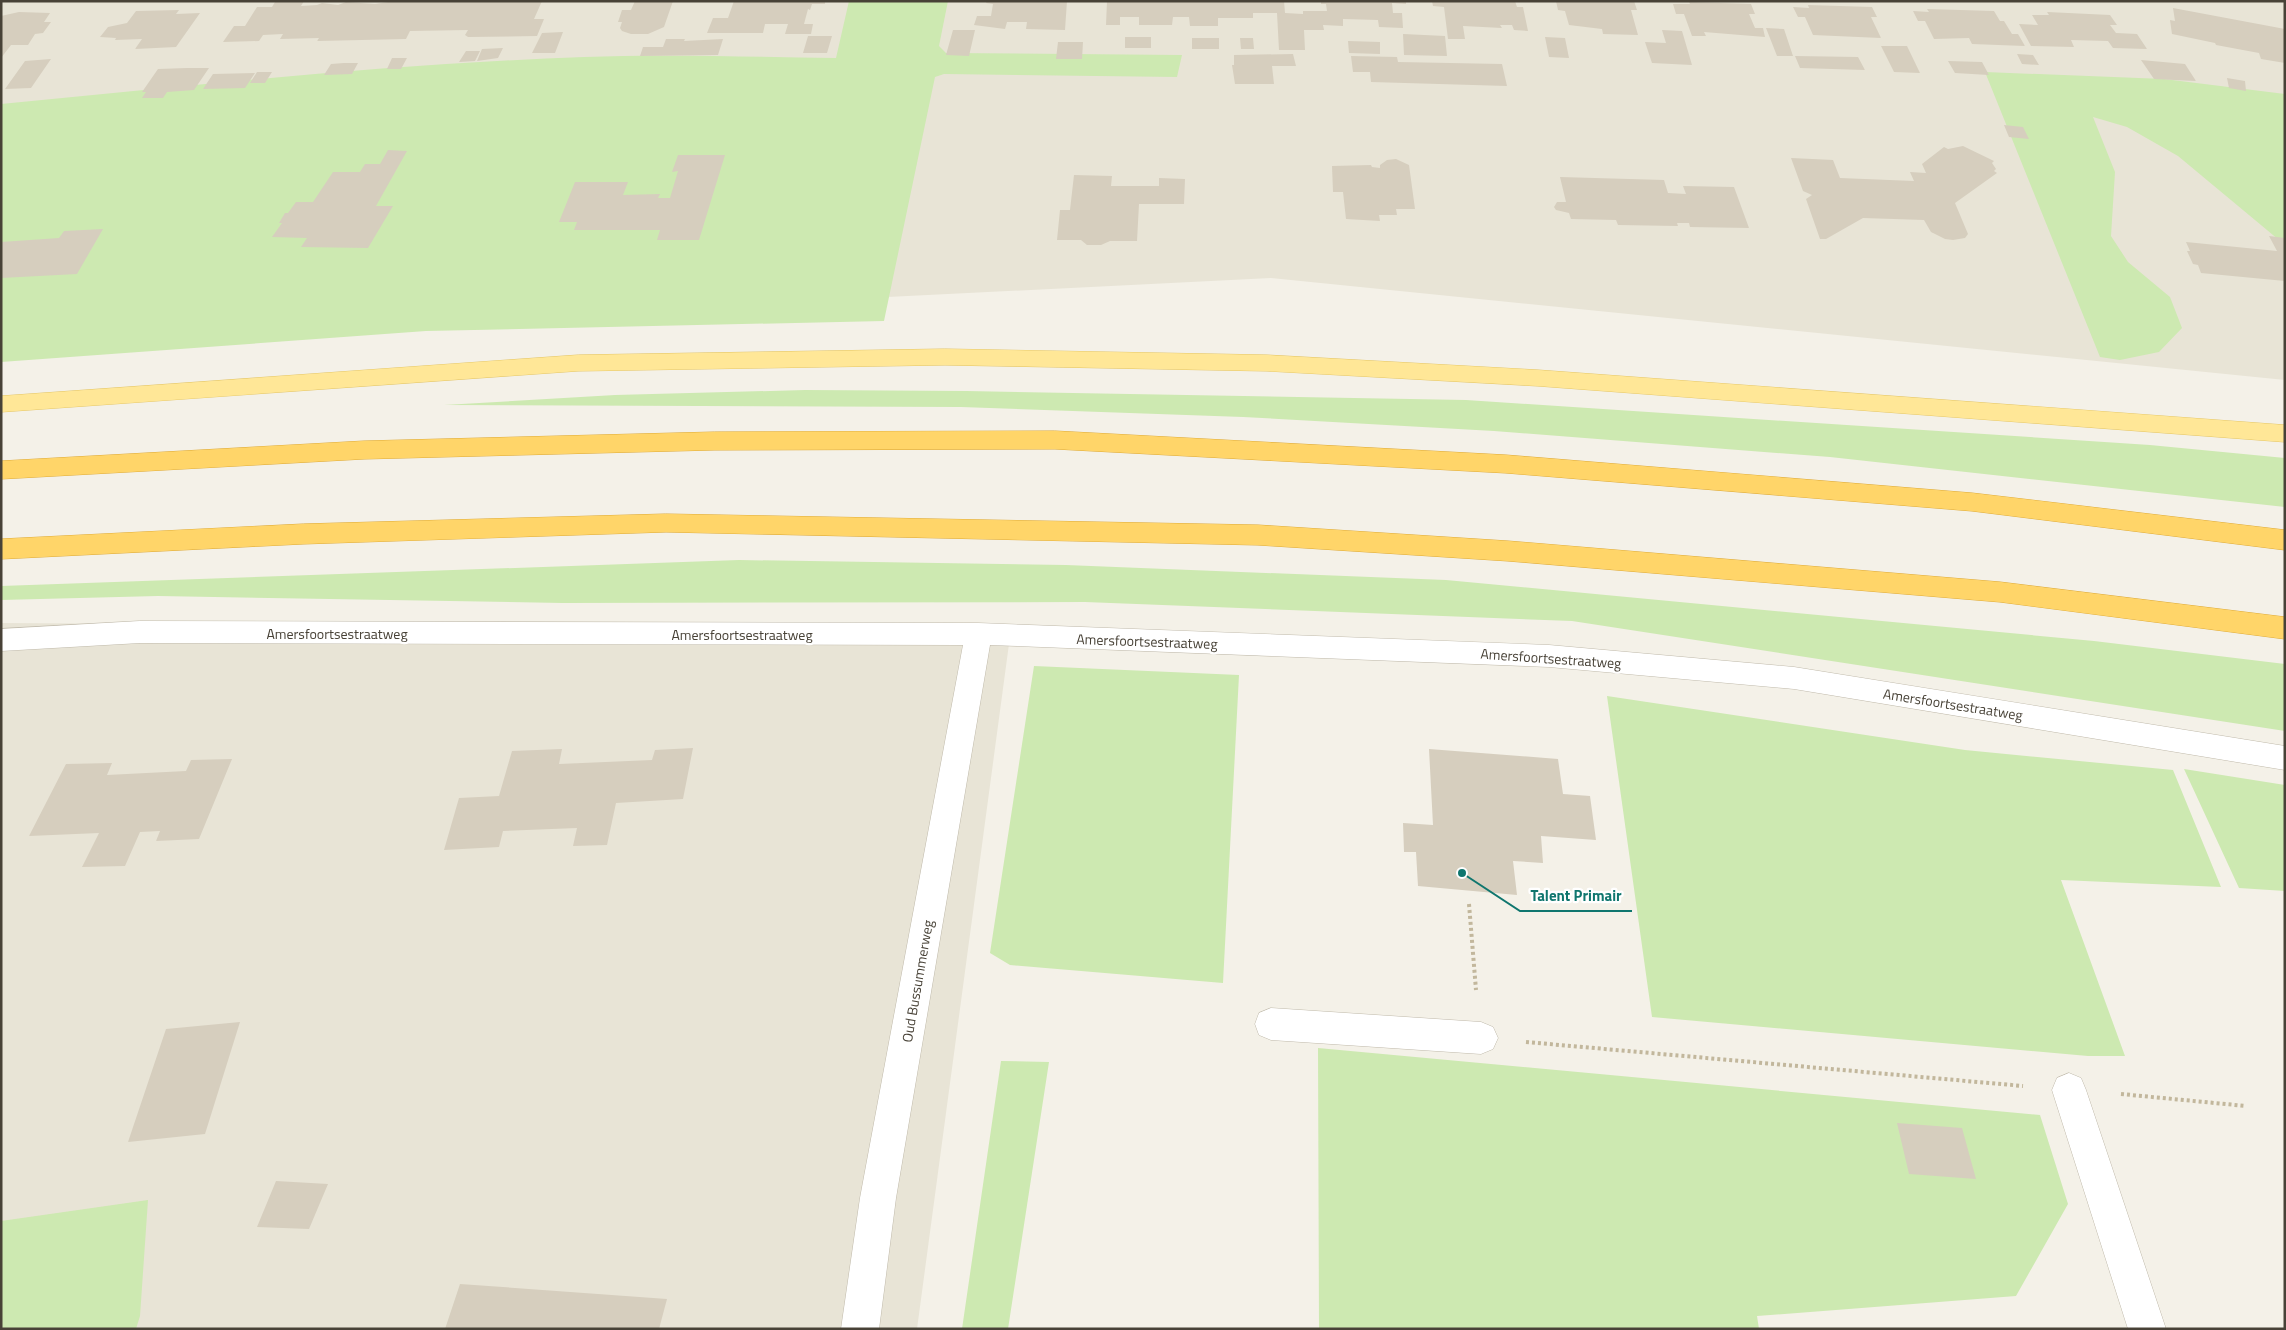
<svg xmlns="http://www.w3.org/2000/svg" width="2286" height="1330" font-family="'Titillium Web',sans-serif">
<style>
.residential{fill:#e8e4d6}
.green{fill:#cde9b1}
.building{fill:#d6cebe}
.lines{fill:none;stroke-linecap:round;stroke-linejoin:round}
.minor-casing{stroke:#c0baab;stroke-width:1}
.major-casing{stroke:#e5c665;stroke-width:1}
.highway-casing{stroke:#dfab37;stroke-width:1}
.path{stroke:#c2b79c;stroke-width:4;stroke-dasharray:3 3;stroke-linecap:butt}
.minor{fill:#fff;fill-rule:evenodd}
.major{fill:#ffe797;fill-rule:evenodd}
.highway{fill:#ffd569;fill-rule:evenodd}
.labels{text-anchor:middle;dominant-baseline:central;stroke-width:4.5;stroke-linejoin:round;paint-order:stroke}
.street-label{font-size:14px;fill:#484237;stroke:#fff}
.leader{fill:none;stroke:#0f766e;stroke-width:2}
.callout-dot{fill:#0f766e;stroke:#fff;stroke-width:2}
.callout-label{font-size:15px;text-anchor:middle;font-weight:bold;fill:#0f766e;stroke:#fff;stroke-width:4.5;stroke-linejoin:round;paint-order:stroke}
</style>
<rect width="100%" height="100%" fill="#f4f1e8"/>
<!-- residential -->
<path class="residential" d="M1,1h2284v379l-1014,-102 -1270,63z
M1,623l1010,6 -94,700h-916z"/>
<!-- green -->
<path class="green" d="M849,1h99l-9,45 7,7 236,2 -5,22 -233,-3 -9,3 -51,244 -458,10 -425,31v-258c194,-19 388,-40 583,-47 83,-3 168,0 252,1z
M1985,72l179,7 121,15v151l-107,-89 -51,-29 -34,-10 22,55 -4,64 17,26 42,35 12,31 -23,24 -39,8 -20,-3z
M805,390l161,1 500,9 684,45 135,13v49l-455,-50 -336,-26 -251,-14 -282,-10 -517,-2 171,-10z
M739,560l327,5 380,15 648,61 191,23v67l-713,-110 -487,-19 -522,1 -405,-7 -157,4v-14z
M1034,666l205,9 -16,308 -213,-18 -20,-12z
M1607,696l358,54 208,20 48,117 -160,-7 64,176h-37l-436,-39z
M2184,769l101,16v106l-46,-3z
M1318,1048l722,67 28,89 -52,92 -259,20 2,13h-440z
M1001,1061l48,1 -41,267h-46z
M148,1200l-8,116 -4,13h-135v-108z"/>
<!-- building -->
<path class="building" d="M304,1l-3,5 16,-1 5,-2 16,2 8,-3 29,2 20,-3h147l-8,18h10l-7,17 -69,1 -3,-2 3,-5 -58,1 -4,8 -89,2 2,-3 -39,1 3,-5 -20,1 -4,6 -36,1 11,-16h11l12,-19h15l3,-5z
M635,1h38l-9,26 -16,7h-17l-9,-3 -2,-3 2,-6h-4l4,-12h9z
M734,1h91v3h-13l-2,6 -2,-1 -4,15h9l-2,10h-26l3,-10h-23l-2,9h-56l6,-15h15z
M987,1h80l-2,29 -39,-1 1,-7h-20l-2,7 -31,-4 3,-9h14l2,-12 -7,-1z
M1107,1h177l1,12 18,1v-3h24l-1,-7h-5v-3h85v3l-14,-1 1,10h9l1,15 -24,-1 -1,-7 -35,-1v7l-20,-1 1,5h-20l1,20h-26l-2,-37h-24v5h-35v8h-28l-1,-9h-16l-1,8h-33v-8h-19v8h-14z
M1432,1h83l2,6h6l5,24 -14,-1 -2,-5h-12l2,3 -39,-2 2,13h-17l-4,-32 -11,-1z
M1556,1h78l3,9h-6l7,25 -35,-1 -1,-5 -33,-4 -4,-14 -7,-1z
M1689,2l62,2 4,10h-6l6,14h8l2,9 -61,-5 2,4h-14l-8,-22h-8l-3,-10h17z
M1808,5l64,2 5,10h-6l10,21 -68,-3 -8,-18h-7l-5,-10 16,1z
M2173,8l112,21v34l-24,-4 -2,-6 -43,-8 -1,-2 -43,-9 -2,-14 5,1z
M1927,9l67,2 6,10h4l8,13h6l7,12 -53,-2 -3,-6 -35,1 -9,-18h-7l-5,-10 16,1z
M179,10l-3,4 24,-1 -24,34 -41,2 7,-10 -27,1 1,-2 -16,-1 8,-10 19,-4 9,-12z
M19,12l31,1 -6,9h7l-8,11 -8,1 -7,11h-17l-10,13v-42z
M2047,12l63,3 7,10h-7l6,8 21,1 10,15 -34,-1 -5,-7 -37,-1 3,7 -43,-1 -12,-22 19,1 -6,-10h17z
M1766,28l18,1 9,27h-16z
M953,30h22l-6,26 -23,-1z
M1662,30l20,1 10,34 -40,-2 -7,-21 21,1z
M563,32l-8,21h-23l10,-20z
M1403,34l42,2 2,20 -43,-1z
M808,36h24l-5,17h-24z
M1125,37h26v11h-26z
M1545,37l20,1 4,20 -20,-1z
M1192,38h27v11h-27z
M1240,38h13l1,11h-13z
M666,39h19l-1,2 39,-2 -5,16 -78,1 3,-9h20z
M1348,41l32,1v12l-31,-1z
M1058,42h25l-1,17h-26z
M1881,46h26l13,27 -26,-1z
M503,48l-5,10 -21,3 5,-12z
M466,51h14l-5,10 -16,1z
M1293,54l3,12h-24l2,18h-39l-3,-19h2v-10z
M2017,54l16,1 6,10 -17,-1z
M1351,56l46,1 1,5 104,2 5,22 -136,-4 -1,-10h-17z
M1795,56l63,1 7,13 -65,-2z
M392,58h15l-6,11h-14z
M51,59l-20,29 -26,1 20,-28z
M2141,60l44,4 11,17 -42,-2z
M1948,61l34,1 7,13 -34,-2z
M344,63h14l-6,11 -28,1 7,-11z
M187,68h22l-15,22 -27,2 -4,6h-21l4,-6h-4l16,-23z
M257,72h15l-7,11h-15z
M255,73l-10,15 -42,1 10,-15z
M2227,78l18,3 1,10 -17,-3z
M2004,125l19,2 6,12 -20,-2z
M1963,146l31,15 -2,2 4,6 -2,2 3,2 -42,30 13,31 -3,4 -12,2 -8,-1 -14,-7 -7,-12 -61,-2 -37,21h-6l-14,-40 6,-4 -9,-4 -12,-33 42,2 7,18 74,3 -4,-9 16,1 -4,-9 22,-17 4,2z
M388,150l19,1 -31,55h17l-25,42 -67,-1 6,-9 -35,-1 10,-14h-3l6,-10h3l8,-11h17l20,-30h27l5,-8h15z
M678,155h47l-26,85h-42l3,-10h-86l3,-8h-18l16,-40h53l-5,13 37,-1 -2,4h12l8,-27 -6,1z
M1396,159l13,6 6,44h-19l1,6h-18l1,6 -34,-2 -3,-27h-10l-1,-26 39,-1 1,2 8,1v-3l7,-5z
M1074,175l38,1 -1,10h48v-8l26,1 -1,25h-45l-2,37h-27l-9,4h-14l-6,-5h-24l3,-30h10z
M1560,177l104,3 4,13 18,1 -3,-8 51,1 15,41 -59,-1 -1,-4h-12l1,3 -60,-1 -2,-5 -45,-1 -2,-6 -13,-3 -2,-3 3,-5h9z
M103,229l-26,45 -76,4v-36l58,-4 5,-7z
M2269,236l16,2v43l-84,-8 -3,-8 -5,-1 -6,-13h3l-4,-9 91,9z
M693,748l-10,51 -67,4 -9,42 -34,1 4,-18 -74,3 -4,16 -55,3 15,-52 40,-2 13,-45 50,-2 -3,15 93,-4 3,-10z
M1429,749l129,10 5,35 27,2 6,44 -55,-4 2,27 -30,-2 4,34 -99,-9 -2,-34h-12l-1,-29 30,2z
M232,759l-33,80 -43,2 4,-10 -20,1 -15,34 -43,1 17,-34 -70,3 37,-72 46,-1 -5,12 79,-4 5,-11z
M240,1022l-35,112 -77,8 38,-113z
M1897,1123l65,5 14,51 -67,-5z
M276,1181l52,3 -19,45 -52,-2z
M460,1284l207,15 -8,30h-214z"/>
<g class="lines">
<!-- minor casing -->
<g class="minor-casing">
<path id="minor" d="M140,621l838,2 571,22 245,22 491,79v24l-491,-81 -245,-22 -559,-22 -94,553 -17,131h-38l19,-131 103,-553 -823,-2 -139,8v-22z
M1271,1008l210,14 12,5 5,11 -5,11 -12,5 -210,-14 -12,-5 -4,-11 4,-11z
M2069,1073l12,5 5,12 80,239h-38l-76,-239 5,-12z"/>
</g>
<!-- major casing -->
<g class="major-casing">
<path id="major" d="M945,349l322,6 271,15 747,55v17l-747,-56 -271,-15 -322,-6 -367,6 -577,41v-16l577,-41z"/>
</g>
<!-- highway casing -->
<g class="highway-casing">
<path id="highway" d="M1055,431l451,24 466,38 313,37v20l-313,-39 -466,-38 -451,-24 -341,1 -350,9 -363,20v-18l363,-20 350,-9z
M666,514l592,11 250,16 492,41 285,35v22l-285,-37 -492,-41 -250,-16 -592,-13 -363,12 -302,15v-20l302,-15z"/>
</g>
<!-- path -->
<path class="path" d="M1469,904l7,86
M1526,1042l497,44
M2121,1094l125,12"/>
<!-- minor -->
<use href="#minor" class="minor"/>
<!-- major -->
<use href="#major" class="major"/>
<!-- highway -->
<use href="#highway" class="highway"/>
</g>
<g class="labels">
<!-- street labels -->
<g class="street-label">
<text x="337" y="633">Amersfoortsestraatweg</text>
<text x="742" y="634">Amersfoortsestraatweg</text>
<text transform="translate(1147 641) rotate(2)">Amersfoortsestraatweg</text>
<text transform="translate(1551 658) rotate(4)">Amersfoortsestraatweg</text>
<text transform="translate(1953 704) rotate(9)">Amersfoortsestraatweg</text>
<text transform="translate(917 981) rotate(-80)">Oud Bussummerweg</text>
</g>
</g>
<!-- callouts -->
<path class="leader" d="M1462 873L1520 911H1632"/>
<circle class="callout-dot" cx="1462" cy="873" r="5"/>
<g class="callout-label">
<text x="1576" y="901">Talent Primair</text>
</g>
<!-- border -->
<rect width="2286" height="1330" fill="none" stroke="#484237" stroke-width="5"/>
</svg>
